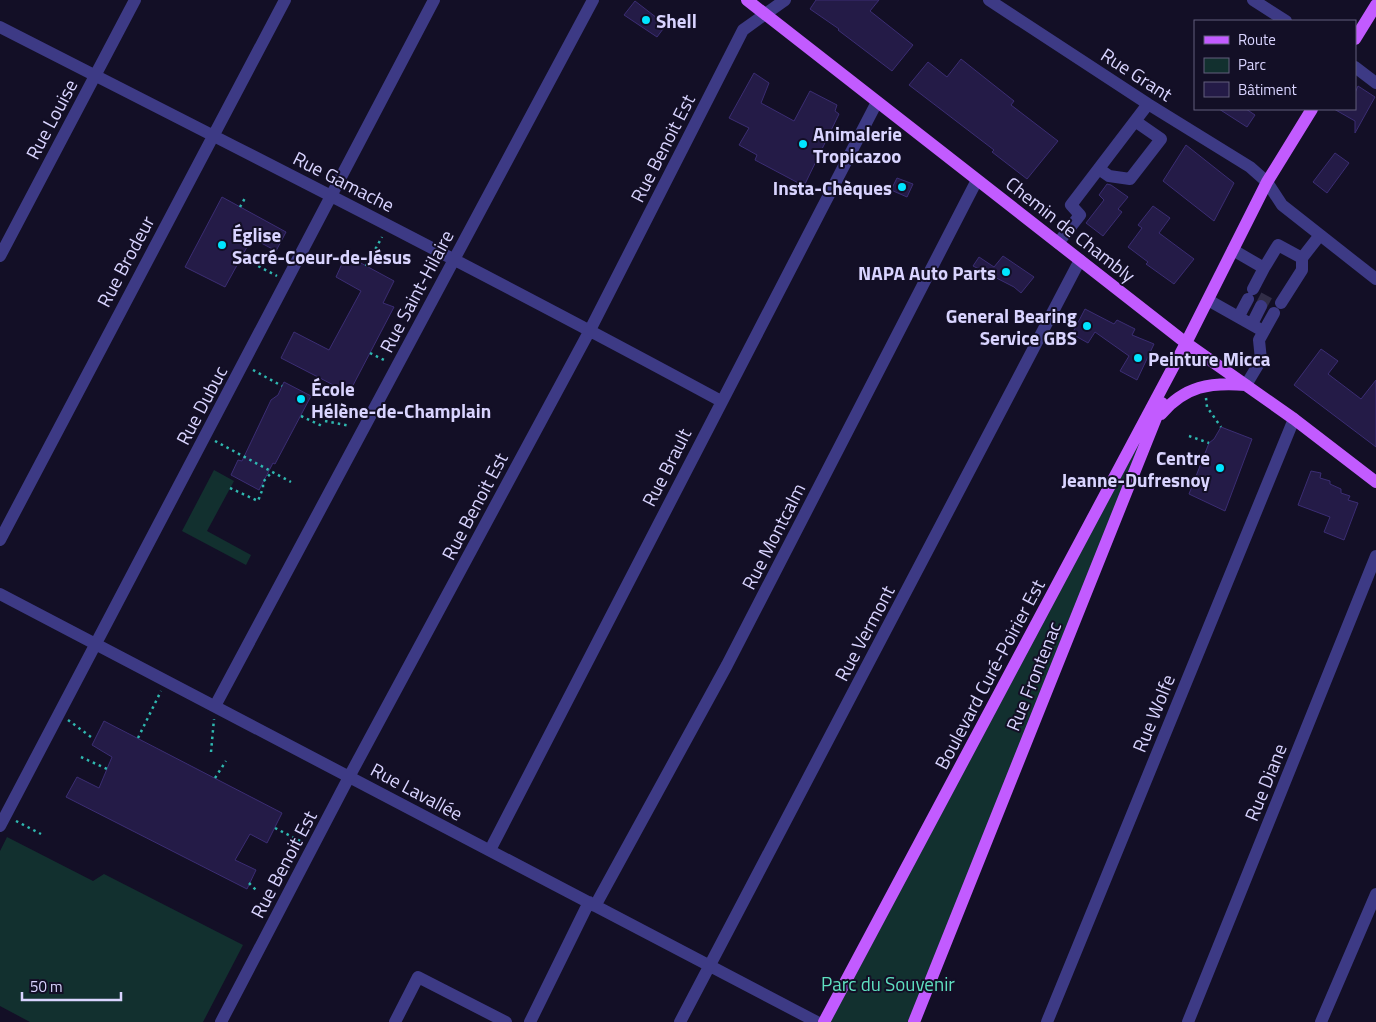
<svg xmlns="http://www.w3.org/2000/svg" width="1376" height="1022" font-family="'Titillium Web',sans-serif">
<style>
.green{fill:#12302f}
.building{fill:#241b47;stroke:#3b2d73}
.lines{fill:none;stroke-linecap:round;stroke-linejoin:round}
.minor-tunnel{stroke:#312d47;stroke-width:12;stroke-dasharray:12 6;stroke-linecap:butt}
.path{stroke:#2fb8b0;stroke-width:2.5;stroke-dasharray:2.5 4;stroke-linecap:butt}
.minor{stroke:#3d3a85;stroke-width:12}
.major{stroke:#c25bff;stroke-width:12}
.poi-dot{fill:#00e5ff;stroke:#130f26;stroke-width:2}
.labels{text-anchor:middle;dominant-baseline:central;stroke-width:4;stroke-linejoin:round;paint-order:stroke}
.poi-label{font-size:19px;font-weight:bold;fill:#d9d4ff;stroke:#130f26;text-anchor:start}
.street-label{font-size:19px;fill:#d9d4ff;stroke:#130f26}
.park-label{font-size:19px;fill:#5fe0c0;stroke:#130f26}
</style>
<rect width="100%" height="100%" fill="#130f26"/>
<!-- green -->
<path class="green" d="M1186,343l-272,679h-90z
M214,470l20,11 -27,50 44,24 -5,10 -64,-34z
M7,837l86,44 11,-7 139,71 -40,77h-173l-30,-16v-155z"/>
<!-- building -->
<path class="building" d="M816,0h63l-9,11 43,34 -21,26 -54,-41 1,-1 -29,-20z
M635,1l31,24 -9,12 -33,-22z
M961,59l53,42 -3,4 47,36 -31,38 -35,-27 2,-2 -85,-65 19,-23 19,15z
M754,73l15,10 -8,20 33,18 16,-30 27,14 -2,6 4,3 -35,72 -49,-26 2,-5 -18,-10 10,-17 -20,-10z
M1358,86l17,11 -20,36v-12l-21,-12h21v-16z
M1219,109h27l9,6 -8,12z
M1186,145l48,38 -20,38 -51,-40z
M1335,153l14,10 -22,30 -14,-11z
M897,178l16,6 -6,13 -16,-7z
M1107,184l4,1 17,12 -10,12 4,3 -19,24 -17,-13 18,-23 -5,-5z
M222,197l64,35 -10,19 -24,-13 -27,49 -40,-20z
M1153,206l17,12 -11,15 35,26 -20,25 -28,-20 2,-2 -20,-15 14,-19 -4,-3z
M346,255l48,26 -11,22 11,4 -45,86 -68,-35 13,-26 35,18 32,-59 -25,-14z
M1003,256l31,21 -13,16 -7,-6 -41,-21 6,-9 15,10z
M1085,309l29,15 3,-4 18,9 -3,6 22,9 -17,36 -17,-9 9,-15 -34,-24 -7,11 -16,-9z
M1321,349l17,12 -10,13 33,25 15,-19v67l-82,-62z
M284,382l27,14 -36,68 -2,-1 -14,27 -28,-15 7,-15 4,1 29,-61 7,-5z
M1221,427l31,12 -27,72 -36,-17 20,-51 5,-4z
M1311,471l10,2 -1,5 10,3v3l11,5v4l9,3 -2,4 10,3 -14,37 -20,-8 6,-15 -32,-12z
M104,721l178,92 -15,30 -17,-9 -15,26 21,10 -9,19 -181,-92 11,-20 22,11 13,-31 -20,-12z"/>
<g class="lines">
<!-- minor-tunnel -->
<path class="minor-tunnel" d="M1261,306l8,-15"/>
<!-- path -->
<path class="path" d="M240,207l5,-9
M241,257l36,19
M366,266l16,-29
M370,353l16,8
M253,370l29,16
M1206,398l1,9 14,20
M301,416l21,10
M325,421l25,5
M1189,436l20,7
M215,441l76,41
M230,488l28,13 5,-13v-6l9,-10
M68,720l23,17
M138,738l23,-47
M211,752l3,-33
M81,757l26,12
M215,778l11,-17
M16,821l25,13
M275,828l27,14
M249,883l8,8"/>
<!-- minor -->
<path class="minor" d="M989,0l159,104 102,63 17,15 15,23 94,74
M1253,0l33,21
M0,27c241,123 483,245 721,374
M1355,67l21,16
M1099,169l10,7 21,3 31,-40 -26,-18
M1058,243l22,-28 -9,-10 77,-101
M1233,250l31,18 14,-23 24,13 18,-23
M0,256l135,-256
M1253,289l11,-21
M1208,300l55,31
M1281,303l21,-33v-12
M1239,316l9,-17
M1252,324l9,-18
M1246,385l15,-25 -2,-20 15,-27
M0,540l285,-540
M0,594l817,428
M215,706l378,-706
M0,826l434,-826
M490,850l387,-748
M595,906l132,-241 250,-485
M221,1022l128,-245 241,-447 153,-300 42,-30
M395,1022l23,-45 88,45
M530,1022l59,-120
M680,1022l400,-762
M1047,1022l247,-603
M1188,1022l188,-466
M1321,1022l55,-128"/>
<!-- major -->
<path class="major" d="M747,0l439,343 108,76 82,63
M1355,39l21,-34
M1161,414c24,-28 49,-32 85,-29
M824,1022l362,-679 81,-161 45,-73
M914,1022l248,-619"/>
</g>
<!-- markers -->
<g class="poi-dot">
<circle cx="646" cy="20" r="5"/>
<circle cx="803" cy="144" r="5"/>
<circle cx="902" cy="187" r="5"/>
<circle cx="222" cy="245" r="5"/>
<circle cx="1006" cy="272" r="5"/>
<circle cx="1087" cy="326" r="5"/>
<circle cx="1138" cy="358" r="5"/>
<circle cx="301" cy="399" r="5"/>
<circle cx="1220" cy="468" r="5"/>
</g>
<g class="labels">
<!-- poi labels -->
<g class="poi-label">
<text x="656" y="20">Shell</text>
<text x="813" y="133">Animalerie<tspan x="813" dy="22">Tropicazoo</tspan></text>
<text x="892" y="187" text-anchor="end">Insta-Chèques</text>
<text x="232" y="234">Église<tspan x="232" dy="22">Sacré-Coeur-de-Jésus</tspan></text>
<text x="996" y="272" text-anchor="end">NAPA Auto Parts</text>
<text x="1077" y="315" text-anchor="end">General Bearing<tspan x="1077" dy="22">Service GBS</tspan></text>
<text x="1148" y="358">Peinture Micca</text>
<text x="311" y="388">École<tspan x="311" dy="22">Hélène-de-Champlain</tspan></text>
<text x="1210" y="457" text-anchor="end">Centre<tspan x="1210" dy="22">Jeanne-Dufresnoy</tspan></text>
</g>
<!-- street labels -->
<g class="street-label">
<text transform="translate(1137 74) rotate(33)">Rue Grant</text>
<text transform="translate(51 119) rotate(-62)">Rue Louise</text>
<text transform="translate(662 148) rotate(-63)">Rue Benoit Est</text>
<text transform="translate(344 181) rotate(27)">Rue Gamache</text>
<text transform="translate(1071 229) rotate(38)">Chemin de Chambly</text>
<text transform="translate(125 261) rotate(-62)">Rue Brodeur</text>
<text transform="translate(416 291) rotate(-62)">Rue Saint-Hilaire</text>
<text transform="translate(201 405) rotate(-62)">Rue Dubuc</text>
<text transform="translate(666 467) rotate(-63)">Rue Brault</text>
<text transform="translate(474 506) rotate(-62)">Rue Benoit Est</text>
<text transform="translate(773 536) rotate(-63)">Rue Montcalm</text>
<text transform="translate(864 633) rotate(-62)">Rue Vermont</text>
<text transform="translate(989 674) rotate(-62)">Boulevard Curé-Poirier Est</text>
<text transform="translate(1033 676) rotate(-68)">Rue Frontenac</text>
<text transform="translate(1153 713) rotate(-68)">Rue Wolfe</text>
<text transform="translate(1265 782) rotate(-68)">Rue Diane</text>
<text transform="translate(417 791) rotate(28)">Rue Lavallée</text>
<text transform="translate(283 864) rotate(-62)">Rue Benoit Est</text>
</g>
<!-- park labels -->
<g class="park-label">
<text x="888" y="983">Parc du Souvenir</text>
</g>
</g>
<!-- legend -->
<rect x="1194" y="20" width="162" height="90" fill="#130f26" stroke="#625e7d"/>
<rect x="1204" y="36" width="25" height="8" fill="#c25bff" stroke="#625e7d"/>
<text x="1238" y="45" font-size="15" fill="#d9d4ff">Route</text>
<rect x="1204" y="58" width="25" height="15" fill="#12302f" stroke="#625e7d"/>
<text x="1238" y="70" font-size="15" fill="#d9d4ff">Parc</text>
<rect x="1204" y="82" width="25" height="15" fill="#241b47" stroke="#625e7d"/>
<text x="1238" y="95" font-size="15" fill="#d9d4ff">Bâtiment</text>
<!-- scale -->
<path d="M22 992v8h99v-8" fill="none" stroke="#d9d4ff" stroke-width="2.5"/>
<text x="30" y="992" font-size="15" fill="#d9d4ff" stroke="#130f26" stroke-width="4" paint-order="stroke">50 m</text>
</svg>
